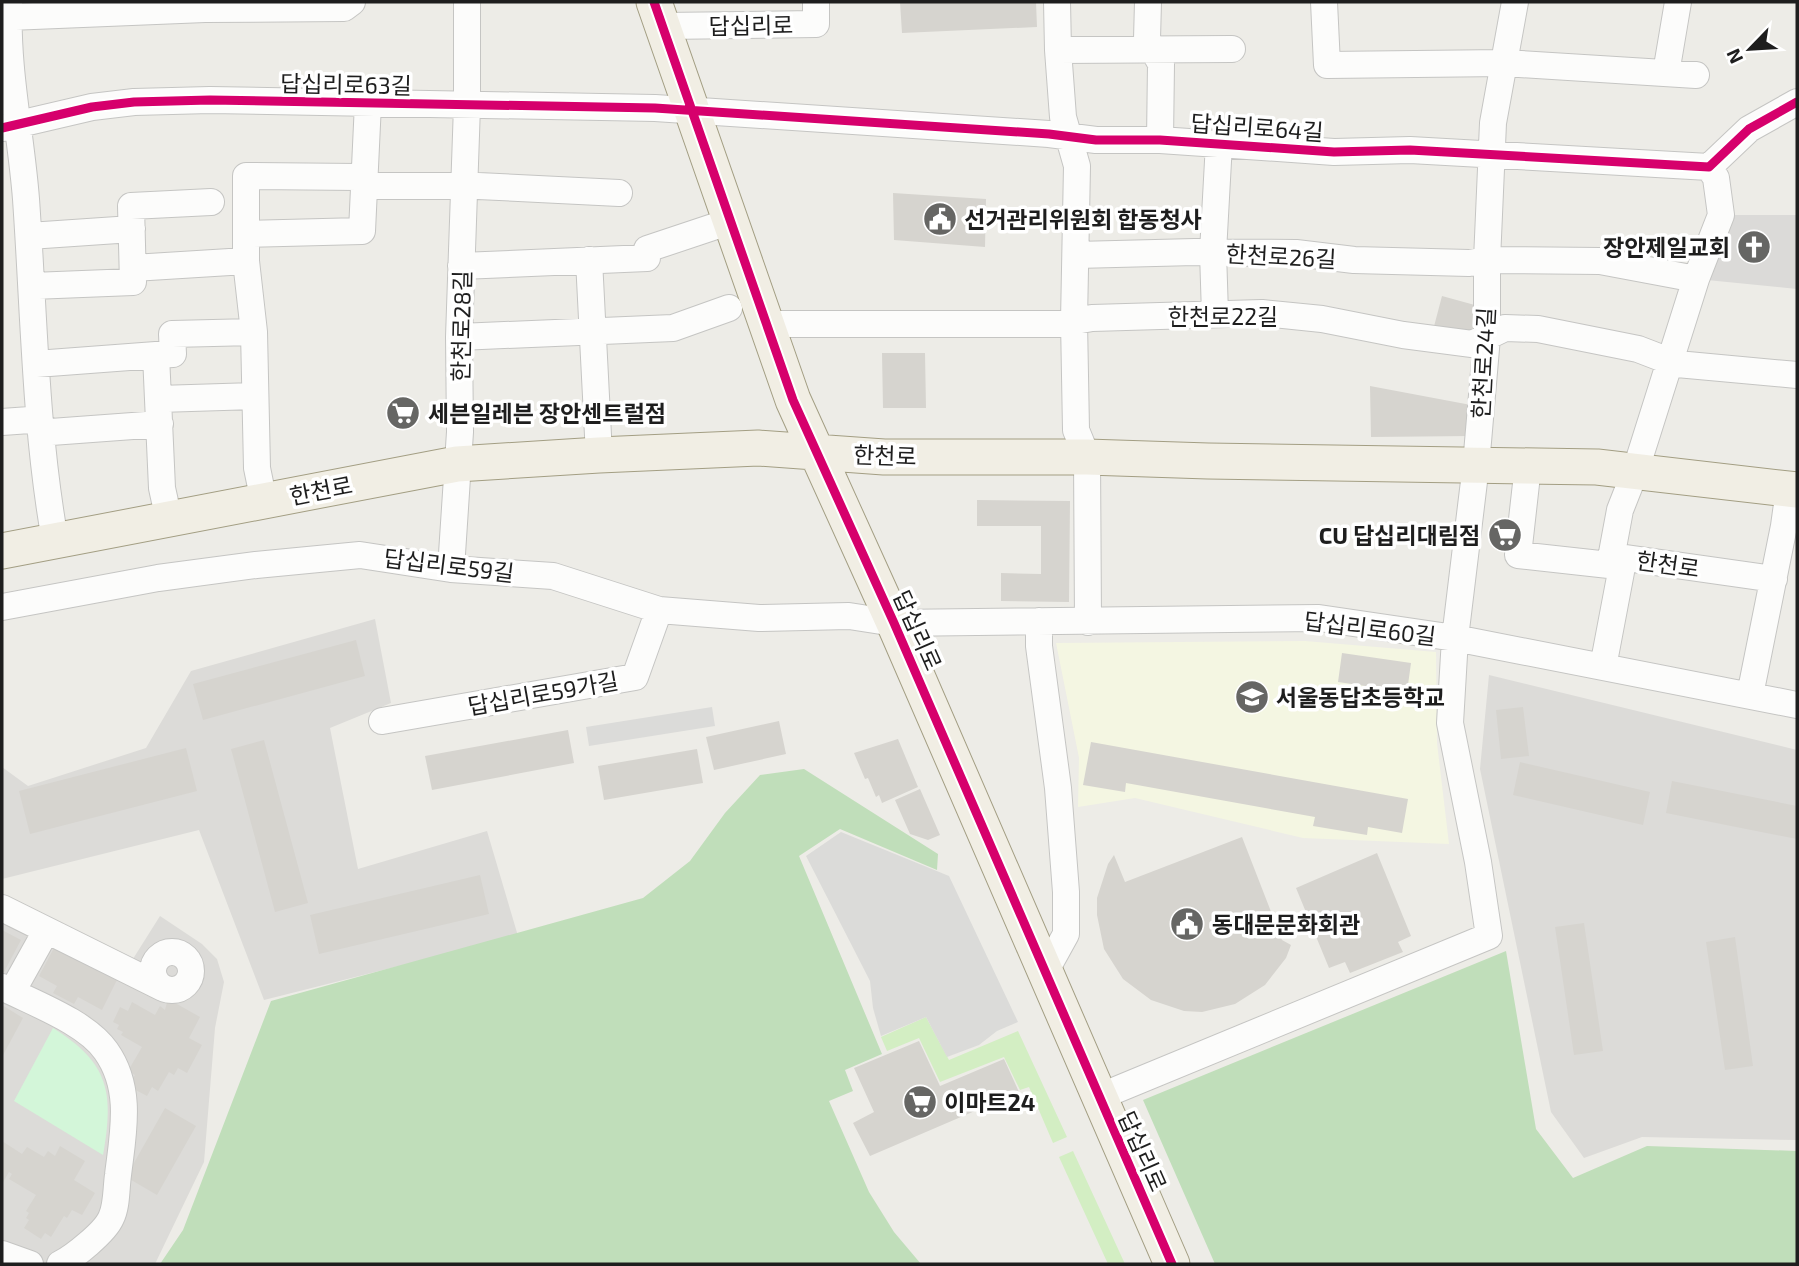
<svg xmlns="http://www.w3.org/2000/svg" width="1799" height="1266" font-family="'Exo 2','Noto Sans KR',sans-serif">
<style>
.residential{fill:#dcdbd8}
.education{fill:#f4f6e2}
.religious{fill:#dbdad8}
.grass{fill:#d3eec3}
.forest{fill:#c0deba}
.park{fill:#d3f6d9}
.parking{fill:#dbdbd9}
.building{fill:#d6d4cf}
.lines{fill:none;stroke-linecap:round;stroke-linejoin:round}
.minor-casing{stroke:#c5c5c3;stroke-width:28}
.major-casing{stroke:#a39e83;stroke-width:37}
.minor{stroke:#fcfcfb;stroke-width:26}
.major{stroke:#f1eee4;stroke-width:35}
.cycleway-casing{stroke:#fff;stroke-width:13}
.cycleway{stroke:#d6006c;stroke-width:9}
.labels{text-anchor:middle;dominant-baseline:central;stroke-width:7;stroke-linejoin:round;paint-order:stroke}
.street-label{font-size:23px;fill:#1e1e1e;stroke:#fff}
.poi-label{font-size:23px;font-weight:bold;fill:#1e1e1e;stroke:#fff;text-anchor:start}
</style>
<rect width="100%" height="100%" fill="#edece7"/>
<!-- residential -->
<path class="residential" d="M375,619l16,84 -61,25 28,141 129,-38 31,105 -254,64 -65,-170 -197,49v-112l26,19 118,-38 45,-77z
M1489,675l308,75v390l-155,-3 -58,21 -33,-46 -71,-343z
M2,898l129,64 29,-46 42,28 15,15 7,23 -9,46 -11,134 -49,102h-153z"/>
<!-- education -->
<path class="education" d="M1305,641l131,11 1,91 12,101 -146,-6 -168,-40 -57,9 1,-49 -23,-115z"/>
<!-- religious -->
<path class="religious" d="M1722,215h75v74l-100,-10z"/>
<!-- grass -->
<path class="grass" d="M926,1017l23,43 69,-29 49,106 -14,6 -24,-56 -9,3 -16,-33 -64,25 -21,-44 -32,13 -6,-14z
M1073,1151l52,113h-17l-49,-107z"/>
<!-- forest -->
<path class="forest" d="M804,769l134,85 -1,16 -97,-41 -41,27 83,198 -37,16 8,21 -24,10 40,91 25,40 27,32h-761l23,-34 88,-229 372,-103 47,-37 35,-48 35,-38z
M1506,951l30,178 37,49 74,-32 150,5v113h-582l-72,-164z"/>
<!-- park -->
<path class="park" d="M53,1028c56,35 61,64 50,127l-89,-54z"/>
<!-- parking -->
<path class="parking" d="M712,707l3,19 -126,20 -3,-19z
M841,832l108,44 69,146 -21,9 -18,14 -32,12 -21,-40 -45,19 -8,-28 -3,-27 -64,-125z"/>
<!-- building -->
<path class="building" d="M900,2h136l1,25 -135,6z
M893,193l93,6 -1,48 -91,-7z
M1442,296l40,11v25l-50,2z
M882,353h43l1,55h-43z
M1370,386l101,19v31l-100,1z
M977,500l93,1 -1,101 -68,-1v-28l40,1v-48h-64z
M356,640l9,36 -162,44 -10,-36z
M1342,653l69,10 -4,29 -69,-10z
M1523,707l6,49 -28,3 -5,-49z
M779,721l7,33 -72,16 -8,-33z
M568,730l6,33 -142,27 -7,-34z
M898,739l20,48 -36,16 -3,-8 -3,2 -8,-19 -3,1 -11,-26z
M264,740l44,163 -33,9 -44,-163z
M1091,742l317,57 -6,34 -34,-6 -1,8 -54,-9 2,-9 -189,-34 -1,9 -42,-7z
M186,748l11,43 -167,43 -11,-43z
M697,749l6,34 -99,17 -6,-34z
M1520,762l130,30 -7,33 -130,-30z
M1672,781l125,25v33l-131,-26z
M920,789l20,46 -12,5 -18,-6 -15,-34z
M1242,837l40,103 9,5 -5,13 -21,27 -30,19 -33,8 -18,-1 -33,-11 -28,-21 -19,-30 -7,-34v-17l11,-34 6,-9 11,27z
M1377,853l34,83 -13,6 5,10 -53,21 -5,-11 -16,6 -33,-80z
M480,875l9,39 -170,40 -9,-39z
M1584,923l19,128 -29,4 -19,-128z
M2,930l19,10 -17,32 -2,-1z
M1735,937l18,129 -28,4 -19,-128z
M55,946l62,34 -15,30 -24,-13 -4,7 -21,-11 4,-7 -18,-10z
M168,999l32,18 -11,21 13,7 -15,28 -9,-5 -4,7 -5,-3 -11,19 -6,-4 -5,9 -19,-10 7,-11 -7,-4 14,-24 -21,-12 2,-3 -6,-3 2,-4 -6,-3 7,-15 8,4 4,-9 23,13 5,-9 5,4z
M2,1005l21,13 -21,39z
M919,1041l21,45 64,-27 15,33 -149,64 -17,-33 21,-11 -20,-44z
M165,1108l31,18 -39,69 -31,-18z
M2,1141l20,13 5,-7 17,10 4,-6 7,5 5,-10 25,15 -11,19 21,13 -13,22 -10,-5 -5,8 -3,-2 -13,21 -6,-4 -4,6 -17,-11 5,-8 -3,-2 3,-5 -3,-2 10,-16 -27,-16 3,-5 -3,-2 -7,12z"/>
<g class="lines">
<!-- minor casing -->
<g class="minor-casing">
<path id="minor" d="M9,2c-3,66 12,132 17,197 8,114 9,229 29,341
M1057,2l1,48 5,67 14,49 -3,155 2,109 11,27 1,165
M1148,2l-1,37 14,25 -1,76
M1324,2l3,63 177,-2 192,12
M9,17l196,-8 139,-1 8,-6
M663,26l153,-2v-22
M1058,50l174,-1
M1666,73l12,-71
M2,128l90,-21 42,-5 76,-2 445,8 394,26 47,6h64l174,12 76,-2 299,17 40,-38 48,-27
M246,234l116,-3 6,-128
M29,236l103,-7
M1076,255l119,-3 101,1 58,7 115,3 18,-3 113,1 96,18
M589,260l10,195
M461,266l186,-8v-9l84,-28
M133,268l113,-7
M32,286l101,-4 -2,-76 80,-4
M1215,314l-2,-62 6,-109
M767,324h292l33,-6 170,-5 60,6 81,16 69,9 33,-16 33,1 100,20 39,15 120,11
M459,337l214,-9 56,-20
M36,364l120,-9
M159,399l96,-3
M2,422l28,-2 21,12 109,-8
M1528,466l-10,89 91,10 17,-7 148,21
M264,502l-7,-34 -3,-136 -8,-71v-85l112,1 15,9h105l141,7
M169,520l-7,-32 -6,-133 17,-1 -1,-20 82,-2
M451,569l9,-137 -1,-95 8,-231v-104
M2,607l156,-29 98,-13 104,-10 91,14 102,7 106,34 100,8 90,-2 45,7 425,-5 136,20 342,67
M1039,621v25l19,142 8,104v42l-21,38
M1603,667l18,-95 -9,-19 8,-43 15,-38 61,-193 25,-64 -5,-37 -7,-11
M1750,695l34,-169 5,-36
M382,721l253,-44 24,-67
M2,908l161,80
M153 971a19 19 0 1 1 38 0a19 19 0 1 1-38 0Z
M2,987c31,16 84,35 104,64 27,38 17,82 12,124 -2,14 -1,31 -7,43 -6,14 -37,39 -51,46
M12,992l34,-61
M1099,1097l390,-161 -11,-74 -28,-139 5,-85 21,-173 11,-128v-77l6,-137 22,-121
M2,1254l28,10"/>
</g>
<!-- major casing -->
<g class="major-casing">
<path id="major" d="M654,2l139,398 101,223 278,641
M2,551l455,-87 142,-9 159,-7 126,9h203l121,4 389,6 200,23"/>
</g>
<!-- minor -->
<use href="#minor" class="minor"/>
<!-- major -->
<use href="#major" class="major"/>
<!-- cycleway casing -->
<g class="cycleway-casing">
<path id="cycleway" d="M654,2l139,398 101,223 278,641
M2,128l90,-21 42,-5 76,-2 445,8 394,26 47,6h64l174,12 76,-2 299,17 40,-38 48,-27"/>
</g>
<!-- cycleway -->
<use href="#cycleway" class="cycleway"/>
</g>
<!-- icons -->
<defs>
<g id="civic-disc" transform="scale(1.75)"><circle r="9.5" fill="#666664" stroke="#fff"/><path d="M-.6-6.5H3V-4.5H.6V-3L4-1V1h2V6H-6V1h2V-1L-.6-3ZM-1.2 2.5V6h2.4V2.5Z" fill="#fff"/></g>
<g id="church-disc" transform="scale(1.75)"><circle r="9.5" fill="#666664" stroke="#fff"/><path d="M-1.2-6h2.4v3.5h3.3v2.4h-3.3V6h-2.4V-.1h-3.3v-2.4h3.3Z" fill="#fff"/></g>
<g id="supermarket-disc" transform="scale(1.75)"><circle r="9.5" fill="#666664" stroke="#fff"/><path d="M-6-5.5h2.5l.6 2H6L4.5 2H-2.5L-4.4-4H-6ZM-1.5 3.2a1.3 1.3 0 1 0 .1 0ZM3 3.2a1.3 1.3 0 1 0 .1 0Z" fill="#fff"/></g>
<g id="school-disc" transform="scale(1.75)"><circle r="9.5" fill="#666664" stroke="#fff"/><path d="M0-5L7-2L0 1L-7-2ZM-4 1L0 2.5L4 1V4Q0 6-4 4Z" fill="#fff"/></g>
</defs>
<g fill-rule="evenodd">
<use href="#civic-disc" x="940" y="219"/>
<use href="#church-disc" x="1754" y="247"/>
<use href="#supermarket-disc" x="403" y="413"/>
<use href="#supermarket-disc" x="1505" y="535"/>
<use href="#school-disc" x="1252" y="697"/>
<use href="#civic-disc" x="1187" y="924"/>
<use href="#supermarket-disc" x="920" y="1102"/>
</g>
<g class="labels">
<!-- street labels -->
<g class="street-label">
<text transform="translate(751 25) rotate(-1)">답십리로</text>
<text transform="translate(346 84) rotate(1)">답십리로63길</text>
<text transform="translate(1257 127) rotate(4)">답십리로64길</text>
<text transform="translate(1281 256) rotate(3)">한천로26길</text>
<text x="1223" y="316">한천로22길</text>
<text transform="translate(461 326) rotate(-89)">한천로28길</text>
<text transform="translate(1483 363) rotate(-87)">한천로24길</text>
<text transform="translate(885 455) rotate(2)">한천로</text>
<text transform="translate(321 490) rotate(-11)">한천로</text>
<text transform="translate(1668 564) rotate(8)">한천로</text>
<text transform="translate(449 565) rotate(7)">답십리로59길</text>
<text transform="translate(1370 628) rotate(7)">답십리로60길</text>
<text transform="translate(918 630) rotate(66)">답십리로</text>
<text transform="translate(543 693) rotate(-10)">답십리로59가길</text>
<text transform="translate(1143 1151) rotate(66)">답십리로</text>
</g>
<!-- poi labels -->
<g class="poi-label">
<text x="964" y="219">선거관리위원회 합동청사</text>
<text x="1730" y="247" text-anchor="end">장안제일교회</text>
<text x="428" y="413">세븐일레븐 장안센트럴점</text>
<text x="1480" y="535" text-anchor="end">CU 답십리대림점</text>
<text x="1276" y="697">서울동답초등학교</text>
<text x="1212" y="924">동대문문화회관</text>
<text x="944" y="1102">이마트24</text>
</g>
</g>
<!-- border -->
<rect width="1799" height="1266" fill="none" stroke="#1e1e1e" stroke-width="7"/>
<!-- north arrow -->
<g transform="translate(1750 49) rotate(245)" stroke="#ffffff" stroke-width="5" paint-order="stroke">
<path d="M0-5L12 26L0 18L-12 26Z" fill="#1e1e1e"/>
<text y="-10" font-size="19" font-weight="bold" text-anchor="middle" fill="#1e1e1e">N</text>
</g>
</svg>
